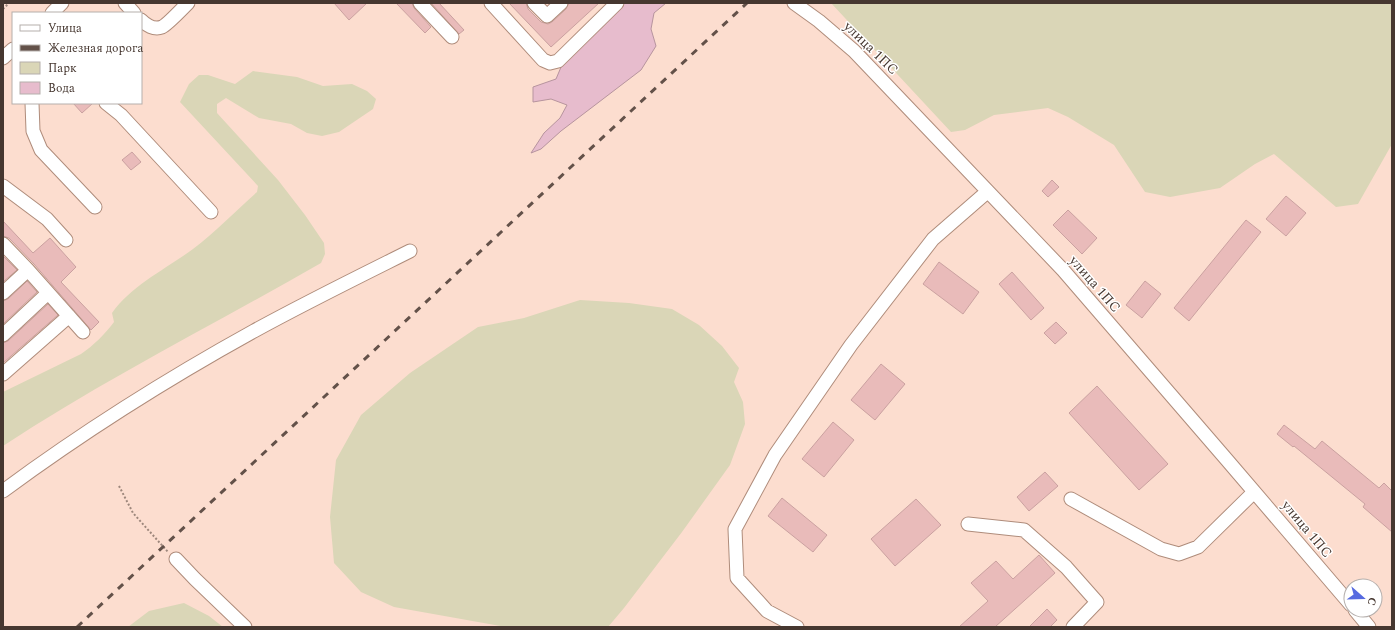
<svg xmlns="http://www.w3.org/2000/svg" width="1395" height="630" font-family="Spectral,serif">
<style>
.green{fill:#dad6b7}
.water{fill:#e7bccd;stroke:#b7949e}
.building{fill:#e9bbba;stroke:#caa1a0}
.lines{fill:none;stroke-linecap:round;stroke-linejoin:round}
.minor-casing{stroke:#af8c7b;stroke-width:15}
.path{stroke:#9d877c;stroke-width:2;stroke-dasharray:2 2;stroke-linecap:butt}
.minor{stroke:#fff;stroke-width:13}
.rail{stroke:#635149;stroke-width:3;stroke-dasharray:7 7;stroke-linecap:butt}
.labels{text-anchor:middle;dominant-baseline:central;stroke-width:3;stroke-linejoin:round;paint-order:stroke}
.street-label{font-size:14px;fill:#463730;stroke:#fff}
</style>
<rect width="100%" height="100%" fill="#fcddcf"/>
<!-- green -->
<path class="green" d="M831,3h561v141l-34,60 -22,3 -62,-53 -19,10 -35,24 -50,9 -25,-5 -31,-47 -46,-28 -20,-9 -54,7 -29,15 -14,2z
M253,71l44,6 26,9 29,-2 15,7 9,8 -3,10 -34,23 -17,4 -15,-3 -16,-9 -32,-6 -33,-20 -9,6v9l61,67 27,35 19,28 1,11 -4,9c-106,61 -216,116 -318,183v-54l78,-38c13,-9 24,-20 33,-32l-2,-9c20,-28 54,-44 81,-64 22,-17 43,-38 64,-57l1,-6 -78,-84 9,-18 10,-9h9l27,9z
M580,300l49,3 43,6 27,16 23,21 17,22 -5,14 9,20 2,22 -15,41 -48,67 -58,76 -16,19h-102l-112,-20 -33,-15 -27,-29 -4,-46 6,-57 25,-45 49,-42 68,-46 46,-9z
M184,603l25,13 14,11h-95l21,-16z"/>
<!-- water -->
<path class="water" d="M623,3h43l-12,10 -3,16 5,17 -15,24 -80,61 -20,18 -10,4 13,-20 16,-15 7,-13 -16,-6 -18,3v-15l23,-8 8,-19z"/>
<!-- building -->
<path class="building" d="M334,3h33l-18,17z
M396,3h16l2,5 17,19 -6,6z
M431,3h8l25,27 -5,4z
M509,3h17l2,6 13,13 7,2 4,-2 14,-13 3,-6h30l-48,44z
M73,103h20l-11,10z
M132,152l9,10 -10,8 -9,-10z
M1052,180l7,7 -11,10 -6,-6z
M1286,196l20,17 -20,23 -20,-17z
M1068,210l29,28 -15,16 -29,-29z
M1246,220l15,12 -72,89 -15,-13z
M3,221l30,32 17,-15 26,29 -15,15 38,40 -8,8 -57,-66 -25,-26 -6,-2z
M3,256l14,14 -13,11h-1z
M939,262l40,30 -16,22 -40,-30z
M1012,272l32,36 -13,12 -32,-36z
M27,281l10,11 -34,32v-23l5,-2z
M1145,281l16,13 -19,24 -16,-13z
M48,304l10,11 -55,48v-20l5,-2z
M1056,322l11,11 -12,11 -11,-11z
M881,364l24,20 -30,36 -24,-20z
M1097,386l71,78 -29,26 -70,-77z
M833,422l21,18 -30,37 -22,-18z
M1284,425l31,24 7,-8 57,47 5,-5 8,8v41l-29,-25 2,-3 -71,-58 -1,1 -16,-13z
M1045,472l13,14 -29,25 -12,-14z
M782,498l45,37 -14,17 -45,-36z
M916,499l25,26 -46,41 -24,-27z
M1039,555l16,18 -60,54h-36l29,-26 -17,-18 25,-22 17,18z
M1047,609l10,11 -7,7h-21z"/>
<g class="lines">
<!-- minor casing -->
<g class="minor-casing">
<path id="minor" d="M125,3l9,10
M420,3l32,34
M491,3l52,57 7,3 8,-2 59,-58
M534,3l13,13 14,-13
M794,3l25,18 35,30 209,219 164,190 124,145
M52,13l10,-10
M141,20c5,5 13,10 21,7 5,-2 21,-19 26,-24
M3,58l10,-9
M32,103l1,28 8,19 54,57
M106,103l15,12 90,97
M3,186l44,33 19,21
M3,244l25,26 -25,23
M28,270l55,62
M3,335l45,-42
M3,374l66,-58
M3,491c80,-59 164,-112 251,-160 51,-28 104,-54 156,-80
M1071,499l90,50 18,5 19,-7 56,-55
M968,524l56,6 42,37 31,35 -24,25
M176,559l19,20 50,48
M1355,610l14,17
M797,627l-30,-16 -30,-33 -2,-49 40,-74 76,-110 82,-106 54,-47"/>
</g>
<!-- path -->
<path class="path" d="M3,9l6,-6
M119,486l14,27 35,39"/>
<!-- minor -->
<use href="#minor" class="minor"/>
<!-- rail -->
<path class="rail" d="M77,627l670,-624"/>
</g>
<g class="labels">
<!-- street labels -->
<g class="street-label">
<text transform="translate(871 48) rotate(44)">улица 1ПС</text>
<text transform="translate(1095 284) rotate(49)">улица 1ПС</text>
<text transform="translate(1307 529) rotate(50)">улица 1ПС</text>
</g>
</g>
<!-- border -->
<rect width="1395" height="630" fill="none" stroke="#463730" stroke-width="8"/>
<!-- legend -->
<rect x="12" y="12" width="130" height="92" fill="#ffffff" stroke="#b5afac"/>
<rect x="20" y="25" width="20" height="6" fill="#ffffff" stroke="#b5afac"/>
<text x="48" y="32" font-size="12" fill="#463730">Улица</text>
<rect x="20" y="45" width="20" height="6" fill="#635149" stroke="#b5afac"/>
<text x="48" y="52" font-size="12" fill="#463730">Железная дорога</text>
<rect x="20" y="62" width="20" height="12" fill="#dad6b7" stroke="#b5afac"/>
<text x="48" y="72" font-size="12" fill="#463730">Парк</text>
<rect x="20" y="82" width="20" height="12" fill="#e7bccd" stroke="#b5afac"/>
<text x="48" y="92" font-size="12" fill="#463730">Вода</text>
<!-- north arrow -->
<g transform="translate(1363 598) rotate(110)"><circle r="19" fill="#ffffff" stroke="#b5afac"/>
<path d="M0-3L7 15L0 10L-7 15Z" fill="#566ae0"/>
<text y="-6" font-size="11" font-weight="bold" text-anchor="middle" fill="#463730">С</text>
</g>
</svg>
